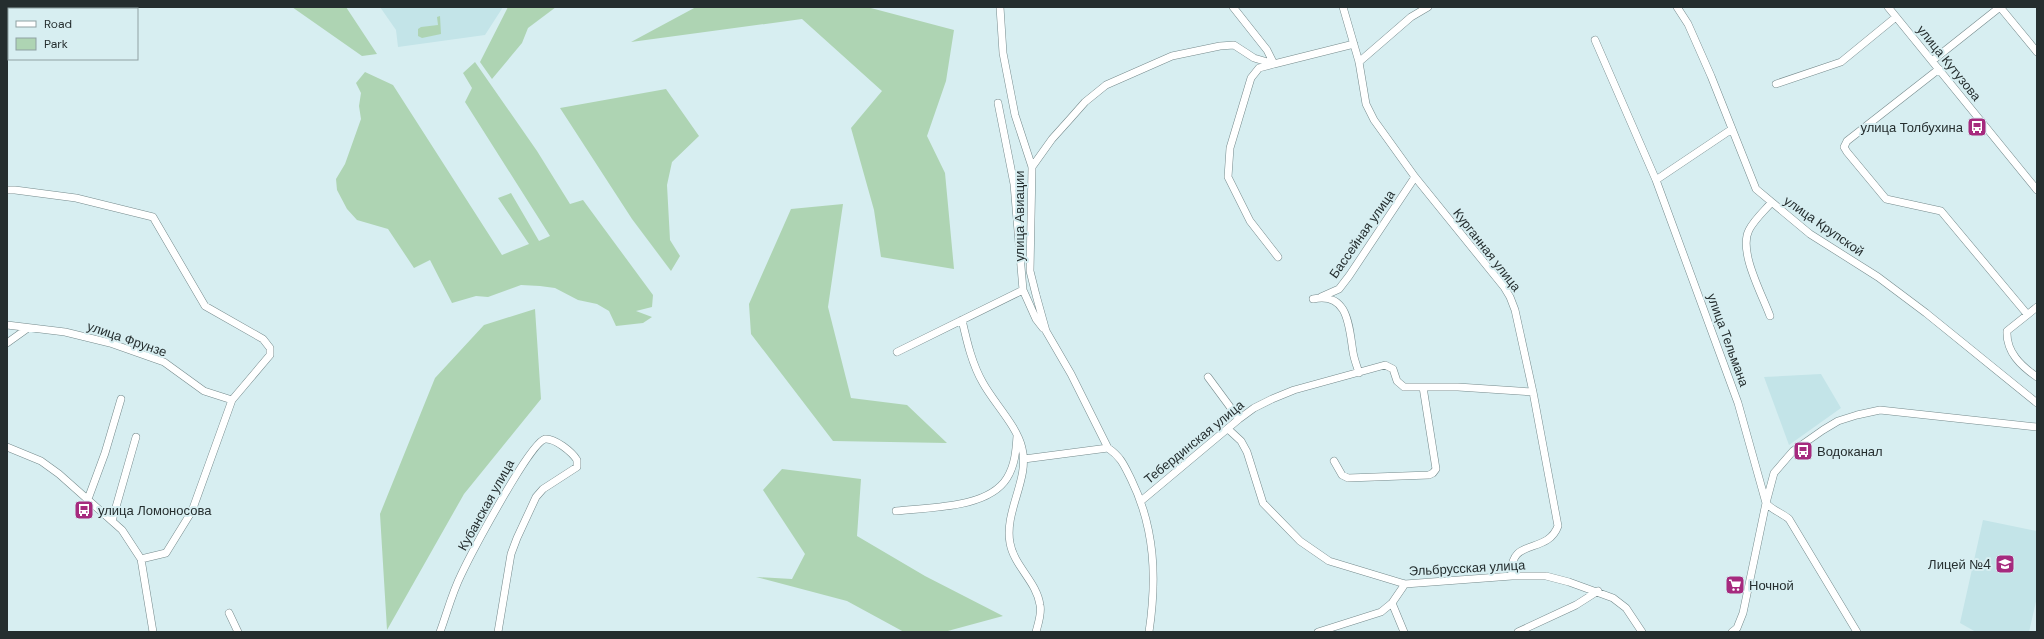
<svg xmlns="http://www.w3.org/2000/svg" width="2044" height="639" font-family="'DM Sans',sans-serif">
<style>
.built{fill:#c3e4e8}
.green{fill:#aed4b3}
.lines{fill:none;stroke-linecap:round;stroke-linejoin:round}
.minor-casing{stroke:#758a8c;stroke-width:8}
.minor{stroke:#fff;stroke-width:7}
.labels{text-anchor:middle;dominant-baseline:central;stroke-width:4;stroke-linejoin:round;paint-order:stroke}
.street-label{font-size:13px;fill:#252e2f;stroke:#d7eef1}
.poi-label{font-size:13px;fill:#252e2f;stroke:#d7eef1;text-anchor:start}
</style>
<rect width="100%" height="100%" fill="#d7eef1"/>
<!-- built -->
<path class="built" d="M380,7h123l-18,28 -87,12 -2,-17z
M1821,374l20,34 -52,37 -25,-68z
M1983,520l54,11v66l-8,35h-53l-16,-9z"/>
<!-- green -->
<path class="green" d="M292,7h54l31,47 -15,2z
M508,7h48l-28,21 -6,15 -30,36 -12,-17z
M696,7h171l87,23 -8,51 -19,55 18,37 9,96 -73,-12 -7,-47 -23,-82 31,-37 -80,-72 -171,23z
M440,16l1,18 -19,4 -4,-2v-7l3,-2 17,-2 -1,-8z
M475,62l62,89 33,53 13,-4 70,95 -1,12 -16,4 16,6 -9,6 -27,3 -7,-15 -12,-7 -19,-4 -23,-12 -15,-2 -19,-1 -33,12 -12,-1 -24,7 -22,-43 -16,8 -26,-39 -31,-9 -10,-11 -10,-19 -1,-11 9,-15 16,-45 -2,-13 2,-13 -5,-10 9,-11 28,13 109,170 27,-11 -31,-46 13,-5 28,48 11,-5 -85,-134 7,-14 -9,-15z
M666,89l33,47 -27,26 -5,23 3,55 10,16 -9,15 -39,-52 -72,-111z
M843,204l-15,103 23,91 56,7 40,38 -114,-2 -82,-107 -2,-30 42,-95z
M535,309l6,90 -77,95 -77,136 -7,-116 55,-136 49,-53z
M782,469l79,10 -4,57 68,40 78,40 -59,16h-40l-57,-31 -91,-24 36,2 13,-25 -42,-64z"/>
<g class="lines">
<!-- minor casing -->
<g class="minor-casing">
<path id="minor" d="M1000,7l3,46 12,62 17,52 -2,104 6,24 10,36 25,43 37,74c13,9 16,17 23,31 24,49 26,99 18,153
M1233,7l34,43 7,14 -15,4 -8,10 -21,70 -2,29 22,44 28,36
M1343,7l16,55 7,42 8,16 41,57 89,110 6,10 5,13 18,82 25,134c-11,30 -50,10 -46,50
M1677,7l11,17 23,52 45,113 54,45 68,43 48,36 111,90
M1888,7l149,183
M2000,7l37,45
M1595,40l61,140 82,223 28,100c6,7 16,10 23,16l68,113
M1932,61l68,-54
M1359,62l52,-45 17,-10
M1939,69l-92,72 -3,6 3,5 39,47 55,12 86,103
M1776,84l65,-22 55,-45
M998,103l16,81 9,106 13,29 7,9
M1032,167l20,-28 18,-20 15,-17 21,-17 66,-29 48,-10 14,-1 20,13 20,6 80,-20
M1656,180l76,-51
M7,190h8l61,8 77,19 52,89 58,33 7,9v7l-38,45 -40,111 -26,42 -25,6
M1321,297l18,-8 10,-13 66,-99
M1313,299c36,-8 36,29 40,53 1,7 4,14 6,21
M2037,307l-30,24c-1,21 14,35 30,46
M1770,316c-8,-22 -32,-65 -21,-86 5,-10 15,-19 22,-27
M962,320c5,22 10,44 21,63 11,20 34,43 39,65 8,31 -18,63 -12,95 4,23 27,39 30,62 2,8 -2,19 -4,27
M7,325l58,7 45,11 54,19 40,29 28,9
M7,343l21,-15
M897,352l126,-62
M1208,377l31,42
M1228,429l13,12 6,11 16,51 37,38 29,20 76,23 107,-8h34l23,6 44,16 13,10 16,24
M7,447l34,14 18,13 63,56 19,29 12,73
M1024,459l84,-11
M1334,461l8,14 6,3 81,-3 4,-2 3,-4 -13,-82
M88,499l17,-46 16,-54
M1141,501l98,-82 15,-11 18,-9 22,-9 91,-25 8,4 4,12 7,6h54l75,5
M896,511c32,-4 92,-2 111,-33 8,-13 9,-27 10,-42
M112,521l24,-84
M1392,603l12,29
M229,613l9,19
M440,632c7,-19 12,-39 21,-57 9,-19 69,-133 84,-136 10,-1 27,13 32,21v7l-34,22 -7,8 -19,41 -6,16 -13,78
M1318,632l63,-20 11,-9 13,-19
M1518,632l58,-27 22,-14
M1732,632l5,-4 6,-15 23,-110 8,-30 19,-22 30,-21 15,-9 19,-6 23,-5 157,17"/>
</g>
<!-- minor -->
<use href="#minor" class="minor"/>
</g>
<!-- icons -->
<defs>
<g id="bus-square" transform="scale(1)"><rect x="-9" y="-9" width="18" height="18" rx="4" fill="#a62a7e" stroke="#d7eef1"/><path d="M-5-6H5V4H4V6H2V4H-2V6H-4V4H-5ZM-3.5-4V0h7V-4ZM-3.5 1.2v1.5H-2V1.2ZM2 1.2v1.5H3.5V1.2Z" fill="#fff"/></g>
<g id="school-square" transform="scale(1)"><rect x="-9" y="-9" width="18" height="18" rx="4" fill="#a62a7e" stroke="#d7eef1"/><path d="M0-5L7-2L0 1L-7-2ZM-4 1L0 2.5L4 1V4Q0 6-4 4Z" fill="#fff"/></g>
<g id="supermarket-square" transform="scale(1)"><rect x="-9" y="-9" width="18" height="18" rx="4" fill="#a62a7e" stroke="#d7eef1"/><path d="M-6-5.5h2.5l.6 2H6L4.5 2H-2.5L-4.4-4H-6ZM-1.5 3.2a1.3 1.3 0 1 0 .1 0ZM3 3.2a1.3 1.3 0 1 0 .1 0Z" fill="#fff"/></g>
</defs>
<g fill-rule="evenodd">
<use href="#bus-square" x="1977" y="127"/>
<use href="#bus-square" x="1803" y="451"/>
<use href="#bus-square" x="84" y="510"/>
<use href="#school-square" x="2005" y="564"/>
<use href="#supermarket-square" x="1735" y="585"/>
</g>
<g class="labels">
<!-- street labels -->
<g class="street-label">
<text transform="translate(1949 63) rotate(51)">улица Кутузова</text>
<text transform="translate(1019 216) rotate(-90)">улица Авиации</text>
<text transform="translate(1824 226) rotate(35)">улица Крупской</text>
<text transform="translate(1362 234) rotate(-55)">Бассейная улица</text>
<text transform="translate(1487 250) rotate(52)">Курганная улица</text>
<text transform="translate(127 339) rotate(19)">улица Фрунзе</text>
<text transform="translate(1728 340) rotate(70)">улица Тельмана</text>
<text transform="translate(1194 442) rotate(-39)">Тебердинская улица</text>
<text transform="translate(486 505) rotate(-61)">Кубанская улица</text>
<text transform="translate(1467 568) rotate(-3)">Эльбрусская улица</text>
</g>
<!-- poi labels -->
<g class="poi-label">
<text x="1963" y="127" text-anchor="end">улица Толбухина</text>
<text x="1817" y="451">Водоканал</text>
<text x="98" y="510">улица Ломоносова</text>
<text x="1991" y="564" text-anchor="end">Лицей №4</text>
<text x="1749" y="585">Ночной</text>
</g>
</g>
<!-- border -->
<rect width="2044" height="639" fill="none" stroke="#252e2f" stroke-width="16"/>
<!-- legend -->
<rect x="8" y="8" width="130" height="52" fill="#d7eef1" stroke="#90a1a3"/>
<rect x="16" y="21" width="20" height="6" fill="#ffffff" stroke="#90a1a3"/>
<text x="44" y="28" font-size="12" fill="#252e2f">Road</text>
<rect x="16" y="38" width="20" height="12" fill="#aed4b3" stroke="#90a1a3"/>
<text x="44" y="48" font-size="12" fill="#252e2f">Park</text>
</svg>
